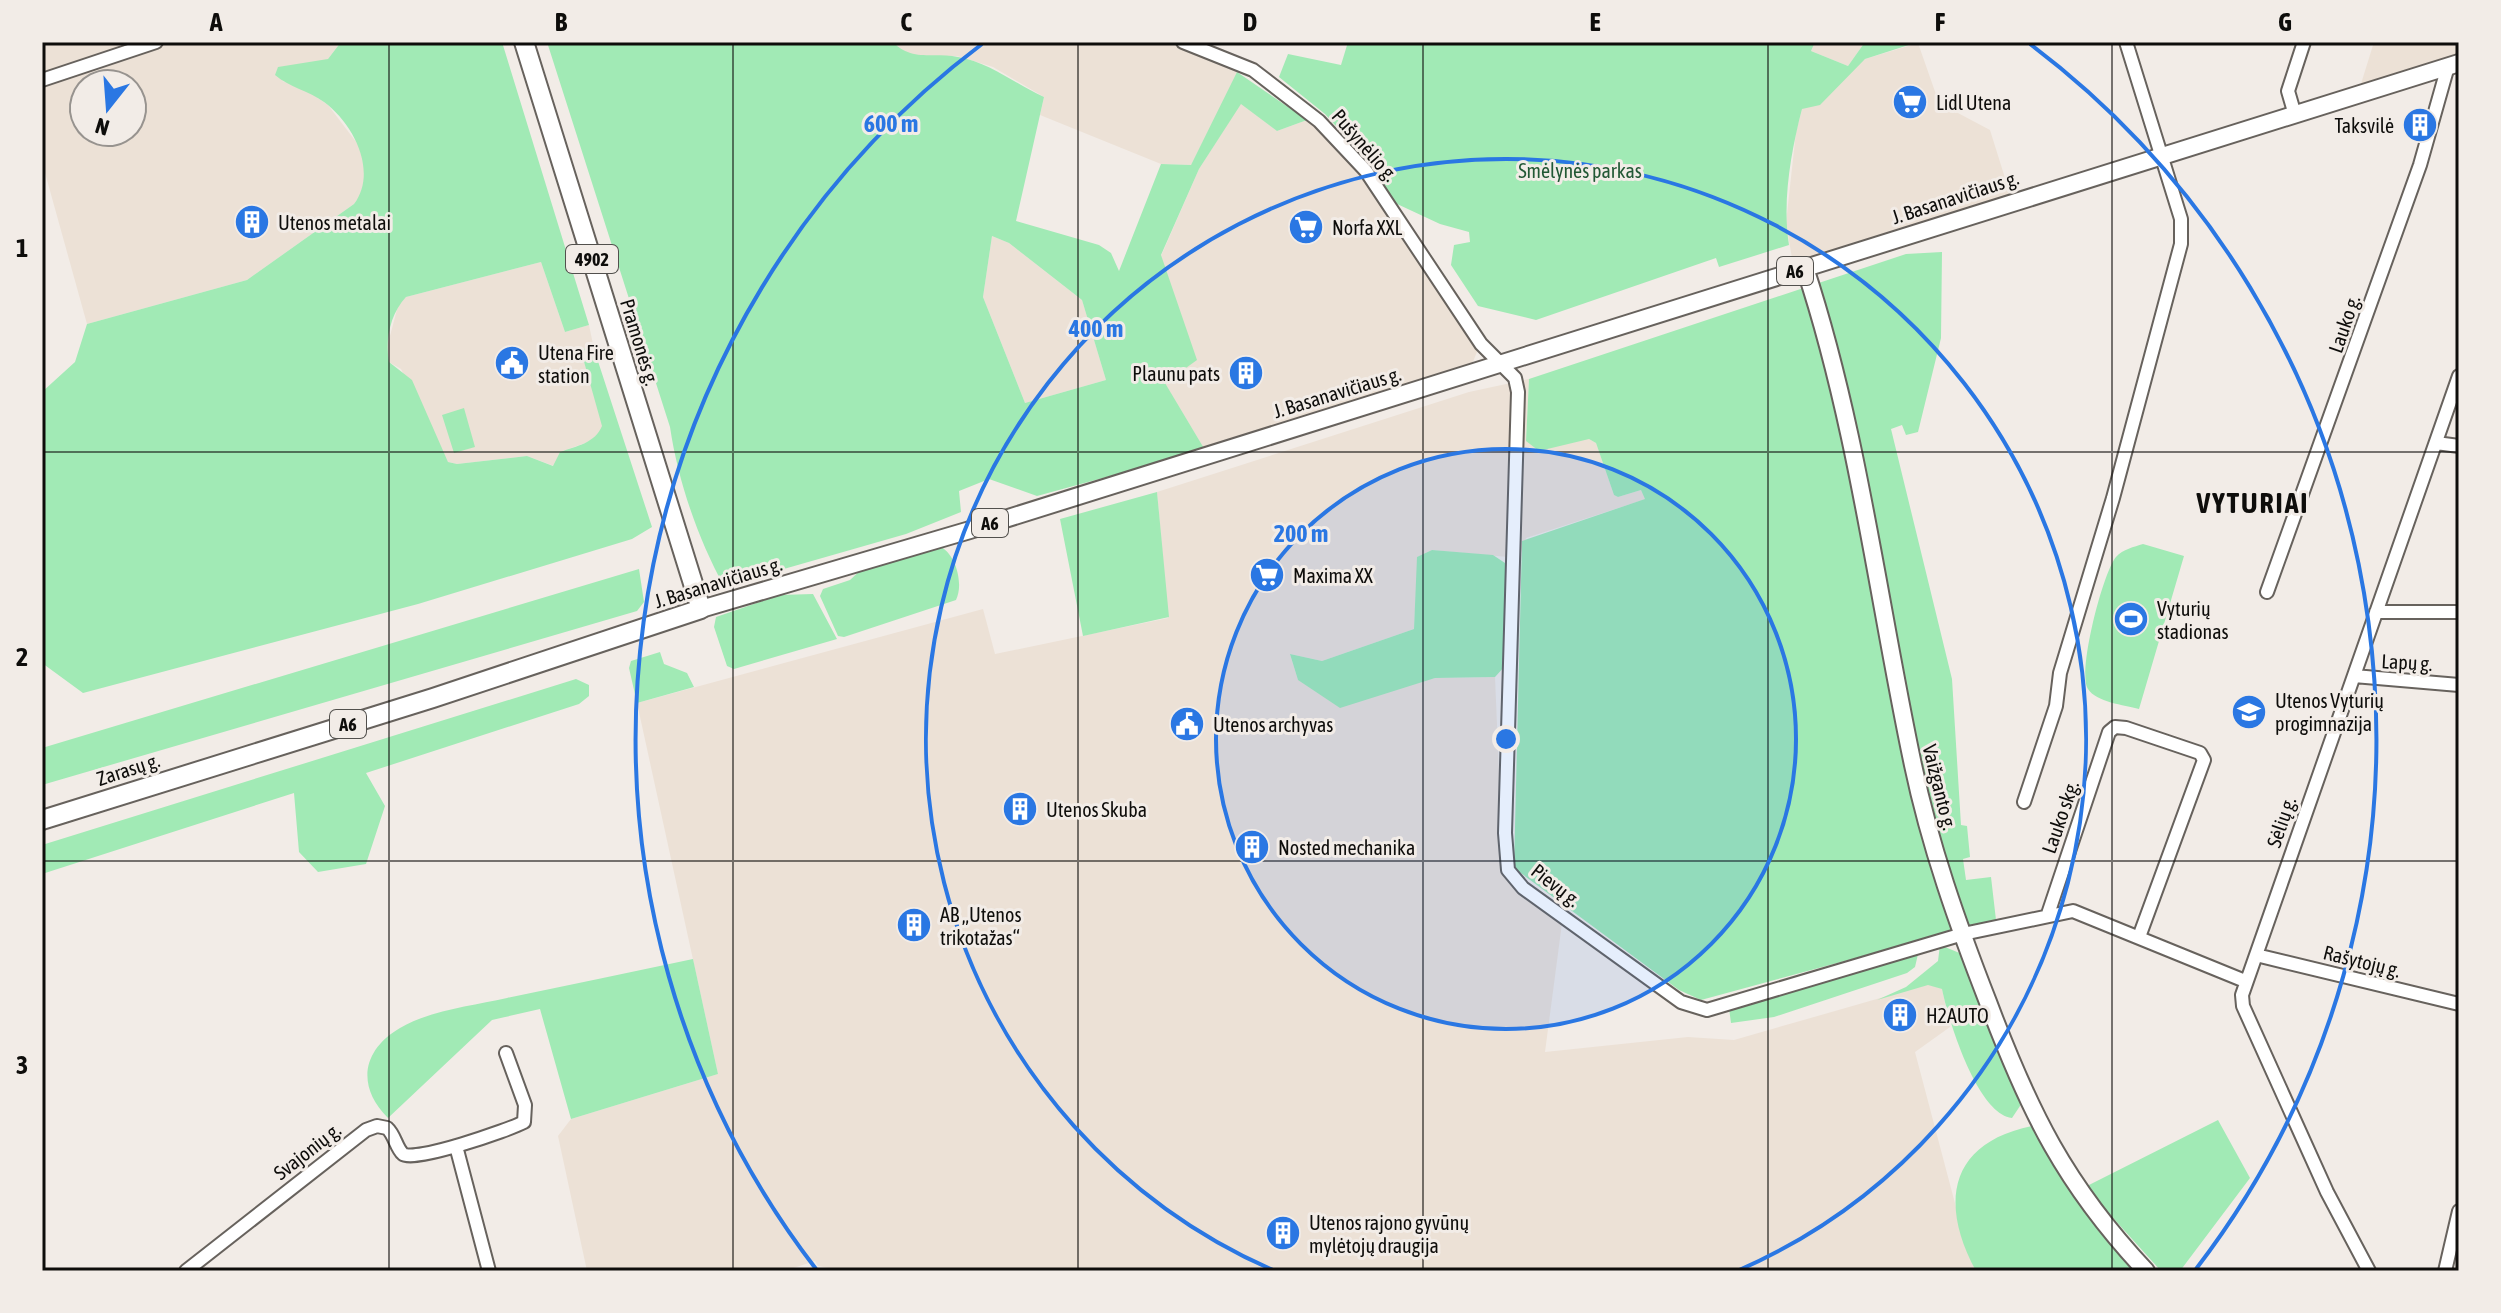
<svg xmlns="http://www.w3.org/2000/svg" width="2501" height="1313" font-family="'Asap Condensed',sans-serif">
<style>
.built{fill:#ece1d6;fill-rule:evenodd}
.green{fill:#a1eab5;fill-rule:evenodd}
.lines{fill:none;stroke-linecap:round;stroke-linejoin:round}
.minor-casing{stroke:#67625d;stroke-width:16}
.major-casing{stroke:#67625d;stroke-width:20}
.highway-casing{stroke:#67625d;stroke-width:22}
.minor{stroke:#fff;stroke-width:12}
.major{stroke:#fff;stroke-width:16}
.highway{stroke:#fff;stroke-width:18}
.grid{fill:none;stroke:#0e0d0b;stroke-width:2;stroke-opacity:0.55}
.ring{fill:none;stroke:#2a77e3;stroke-width:4}
.labels{text-anchor:middle;dominant-baseline:central;stroke-width:6;stroke-linejoin:round;paint-order:stroke}
.shield{fill:#f2ece7;stroke:#52504d;stroke-width:2}
.shield-label{font-size:18px;font-weight:bold;fill:#0e0d0b}
.poi-label{font-size:20px;fill:#0e0d0b;stroke:#f2ece7;text-anchor:start}
.street-label{font-size:20px;fill:#0e0d0b;stroke:#f2ece7}
.park-label{font-size:20px;fill:#225835;stroke:#f2ece7}
.district-label{font-size:28px;font-weight:bold;letter-spacing:2px;fill:#0e0d0b;stroke:#f2ece7}
.centre{fill:#2a77e3;stroke:#f2ece7;stroke-width:4}
.ring-label{font-size:24px;text-anchor:middle;font-weight:bold;fill:#2a77e3;stroke:#f2ece7;stroke-width:6;stroke-linejoin:round;paint-order:stroke}
.neatline{fill:none;stroke:#0e0d0b;stroke-width:3}
.grid-label{font-size:26px;text-anchor:middle;font-weight:bold;fill:#0e0d0b}
</style>
<rect width="100%" height="100%" fill="#f2ece7"/>
<!-- built -->
<path class="built" d="M42,42h299l-13,17 -46,22 20,6 26,18 32,42 6,32 -3,13 -9,12 -107,76 -160,44 -45,-162zM84,84h48v48h-48z
M893,42h310l42,17 -54,106 -30,-1 -121,-49 4,-18 -51,-30 -36,-11 -39,1 -17,-7z
M1815,42h50l-17,24 -37,-15z
M2374,42h85v12l-99,33z
M1918,43l21,60 51,27 20,64 -217,70 -7,-41 10,-91 6,-23 63,-50z
M1241,103l36,28 30,-11 47,46 20,24 100,153 3,9 -5,12 -267,86 -41,-68 11,-79 -14,-47 38,-87z
M992,236l17,7 73,57 24,80 -81,23 -42,-106z
M541,262l24,70 24,-7 5,24 -5,-3 -8,5 22,75 -4,8 -11,8 -28,10 -6,14 -27,-10 -70,8 -9,-2 -47,-93 -12,-7 -2,-15 11,-41 8,-9z
M1529,379l-3,62 63,-2 7,4 18,52 4,2 23,-7 5,9 -120,39 -7,20 -87,-8 -14,7 -4,72 -92,32 -32,-7 8,26 111,4 26,-6 60,-1 8,192 21,26 38,28 -17,129 143,-15 46,3 195,-56 13,5 8,38 -35,25 51,193 10,26h-1131l-27,-5 -3,-5 -31,10h-197l-29,-135 13,-17 147,-45 -81,-371 346,-94 12,45 173,-36 -11,-126 312,-100z"/>
<!-- green -->
<path class="green" d="M341,42h161l87,283 -24,7 -24,-70 -135,35c-16,17 -21,43 -17,65l23,18 36,82 9,2 70,-8 26,10 7,-14c17,-6 35,-9 42,-26l-21,-75 8,-5 5,3 58,178 -20,12 -214,65 -335,89 -41,-30v-271l33,-30 12,-38 160,-44 107,-76c24,-32 0,-80 -30,-102 -15,-11 -35,-15 -49,-27l3,-8 50,-8z
M547,42h346c19,20 41,10 65,15 33,6 57,27 86,40l-28,124 83,24 12,8 8,18 42,-107 30,1 46,-93 70,48 -30,11 -36,-27 -42,65 -38,86 36,105 -32,23 40,67 -168,46 -48,-17 -30,12 2,21 -55,22 -182,52c-26,-47 -46,-105 -54,-159zM992,236l17,7 73,57 24,80 -81,23 -42,-106z
M1348,42h467l-4,9 37,15 17,-24h53l-53,17 -45,46 -18,4c-11,42 -20,93 -13,136l-70,22 -3,-9 -180,62 -58,-14 -27,-41 3,-20 16,-3 -1,-10 -29,-8 -45,-21 -30,-45 -40,-44 -46,-37 9,-23 53,11z
M1942,252l-1,86 -23,94 -12,3 -4,-10 -11,4 61,250 9,146 6,1 3,31 -7,2 3,21 25,-3 5,43 -295,80 -22,-10 -165,-122 8,-327 123,-42 -4,-9 -23,7 -4,-2 -18,-52 -7,-4 -50,12 -13,-10 3,-62 377,-125z
M464,408l11,39 -21,6 -12,-38z
M1157,492l12,125 -86,19 -23,-117z
M2143,544l41,12 -45,153c-15,-4 -43,-7 -51,-20 -11,-16 15,-117 28,-132 7,-8 18,-10 27,-13z
M939,546c17,7 25,38 17,54l-112,37 -6,-1 -18,-40 3,-7 27,-9 13,-12z
M1432,550l61,5 15,10 -3,101 -10,11 -60,1 -95,30 -42,-28 -8,-26 32,7 92,-32 3,-72z
M639,569l5,33 -7,9 -595,174v-37z
M813,594l24,45 -103,30 -7,-3 -13,-39 2,-10 64,-22z
M660,652l4,12 23,9 7,14 -57,16 -8,-35 2,-7z
M576,679l13,6v11l-10,8 -213,69 19,33 -19,58 -48,8 -19,-20 -5,-59 -252,81v-29z
M1940,945l22,9 60,149 -10,15c-35,-4 -64,-99 -70,-129l-14,-4 -51,15 29,-13 32,-26z
M1919,950l-4,17 -8,6 -133,44 -43,6 -2,-15z
M693,959l25,115 -147,45 -31,-110 -48,11 -104,98c-31,-31 -27,-67 12,-90 31,-18 72,-22 107,-30 62,-13 124,-26 186,-39z
M2218,1120l32,58 -70,93h-19l-76,-84z
M2032,1126l61,94 46,51h-163c-37,-68 -27,-128 56,-145z"/>
<g class="lines">
<!-- minor casing -->
<g class="minor-casing">
<path id="minor" d="M1183,42l70,28 66,51 47,50 115,173 34,34 3,14 -13,441 3,37 15,18 158,114 26,8 256,-76 110,-23 172,70
M42,80l114,-38
M2295,115l-7,-24 16,-49
M2436,443l23,3
M2267,592l153,-427 28,-99
M2376,612h83
M2354,676l105,9
M2024,802l32,-96 4,-33 53,-175 68,-254v-25l-55,-177
M2048,914l61,-182 6,-5 11,1 74,25 4,7 -65,177
M2256,955l203,49
M456,1146l33,125
M186,1271l180,-141 11,-4 10,2c8,7 9,20 16,26 10,9 106,-24 121,-32l1,-17 -19,-52
M2369,1271l-42,-79 -84,-186 -1,-11 217,-619
M2445,1271l14,-60"/>
</g>
<!-- major casing -->
<g class="major-casing">
<path id="major" d="M1805,268c53,161 73,332 108,497 17,81 45,160 75,237 41,109 77,183 158,269
M701,609l269,-79 1489,-467"/>
</g>
<!-- highway casing -->
<g class="highway-casing">
<path id="highway" d="M42,820l391,-122 268,-89 -177,-567"/>
</g>
<!-- minor -->
<use href="#minor" class="minor"/>
<!-- major -->
<use href="#major" class="major"/>
<!-- highway -->
<use href="#highway" class="highway"/>
</g>
<!-- grid -->
<path class="grid" d="M389,42v1229M733,42v1229M1078,42v1229M1423,42v1229M1768,42v1229M2112,42v1229M42,452h2417M42,861h2417"/>
<!-- distance rings -->
<circle cx="1506" cy="739" r="290" fill="#2a77e3" fill-opacity=".12"/>
<g class="ring">
<circle cx="1506" cy="739" r="290"/>
<path d="M1275 1271A580 580 0 1 1 1737 1271"/>
<path d="M816 1269A870 870 0 0 1 982 44M2030 44A870 870 0 0 1 2196 1269"/>
</g>
<!-- icons -->
<defs>
<g id="supermarket-disc" transform="scale(1.8)"><circle r="9.5" fill="#2a77e3" stroke="#f2ece7"/><path d="M-6-5.5h2.5l.6 2H6L4.5 2H-2.5L-4.4-4H-6ZM-1.5 3.2a1.3 1.3 0 1 0 .1 0ZM3 3.2a1.3 1.3 0 1 0 .1 0Z" fill="#fff"/></g>
<g id="building-disc" transform="scale(1.8)"><circle r="9.5" fill="#2a77e3" stroke="#f2ece7"/><path d="M-4-6H4V6H1V3H-1V6H-4ZM-2.5-4.3h1.7v1.8h-1.7ZM.8-4.3h1.7v1.8H.8ZM-2.5-1h1.7V.8h-1.7ZM.8-1h1.7V.8H.8Z" fill="#fff"/></g>
<g id="civic-disc" transform="scale(1.8)"><circle r="9.5" fill="#2a77e3" stroke="#f2ece7"/><path d="M-.6-6.5H3V-4.5H.6V-3L4-1V1h2V6H-6V1h2V-1L-.6-3ZM-1.2 2.5V6h2.4V2.5Z" fill="#fff"/></g>
<g id="stadium-disc" transform="scale(1.8)"><circle r="9.5" fill="#2a77e3" stroke="#f2ece7"/><path d="M0-5a6.5 5 0 1 0 0 10a6.5 5 0 1 0 0-10ZM-3.5-1.8h7v3.6h-7Z" fill="#fff"/></g>
<g id="school-disc" transform="scale(1.8)"><circle r="9.5" fill="#2a77e3" stroke="#f2ece7"/><path d="M0-5L7-2L0 1L-7-2ZM-4 1L0 2.5L4 1V4Q0 6-4 4Z" fill="#fff"/></g>
</defs>
<g fill-rule="evenodd">
<use href="#supermarket-disc" x="1910" y="102"/>
<use href="#building-disc" x="2420" y="125"/>
<use href="#building-disc" x="252" y="222"/>
<use href="#supermarket-disc" x="1306" y="227"/>
<use href="#civic-disc" x="512" y="363"/>
<use href="#building-disc" x="1246" y="373"/>
<use href="#supermarket-disc" x="1267" y="575"/>
<use href="#stadium-disc" x="2131" y="619"/>
<use href="#school-disc" x="2249" y="712"/>
<use href="#civic-disc" x="1187" y="724"/>
<use href="#building-disc" x="1020" y="809"/>
<use href="#building-disc" x="1252" y="847"/>
<use href="#building-disc" x="914" y="925"/>
<use href="#building-disc" x="1900" y="1015"/>
<use href="#building-disc" x="1283" y="1233"/>
</g>
<g class="labels">
<!-- shield labels -->
<g class="shield">
<rect x="566" y="245" width="52" height="28" rx="6"/>
<rect x="1777" y="257" width="36" height="28" rx="6"/>
<rect x="972" y="509" width="36" height="28" rx="6"/>
<rect x="330" y="710" width="36" height="28" rx="6"/>
</g>
<g class="shield-label">
<text x="592" y="259">4902</text>
<text x="1795" y="271">A6</text>
<text x="990" y="523">A6</text>
<text x="348" y="724">A6</text>
</g>
<!-- poi labels -->
<g class="poi-label">
<text x="1936" y="102">Lidl Utena</text>
<text x="2394" y="125" text-anchor="end">Taksvilė</text>
<text x="278" y="222">Utenos metalai</text>
<text x="1332" y="227">Norfa XXL</text>
<text x="538" y="352">Utena Fire<tspan x="538" dy="23">station</tspan></text>
<text x="1220" y="373" text-anchor="end">Plaunu pats</text>
<text x="1293" y="575">Maxima XX</text>
<text x="2157" y="608">Vyturių<tspan x="2157" dy="23">stadionas</tspan></text>
<text x="2275" y="700">Utenos Vyturių<tspan x="2275" dy="23">progimnazija</tspan></text>
<text x="1213" y="724">Utenos archyvas</text>
<text x="1046" y="809">Utenos Skuba</text>
<text x="1278" y="847">Nosted mechanika</text>
<text x="940" y="914">AB „Utenos<tspan x="940" dy="23">trikotažas“</tspan></text>
<text x="1926" y="1015">H2AUTO</text>
<text x="1309" y="1222">Utenos rajono gyvūnų<tspan x="1309" dy="23">mylėtojų draugija</tspan></text>
</g>
<!-- street labels -->
<g class="street-label">
<text transform="translate(1365 145) rotate(49)">Pušynėlio g.</text>
<text transform="translate(1955 197) rotate(-18)">J. Basanavičiaus g.</text>
<text transform="translate(2344 324) rotate(-71)">Lauko g.</text>
<text transform="translate(640 342) rotate(73)">Pramonės g.</text>
<text transform="translate(1337 392) rotate(-17)">J. Basanavičiaus g.</text>
<text transform="translate(718 582) rotate(-17)">J. Basanavičiaus g.</text>
<text transform="translate(2407 662) rotate(3)">Lapų g.</text>
<text transform="translate(128 769) rotate(-18)">Zarasų g.</text>
<text transform="translate(1940 787) rotate(76)">Vaižganto g.</text>
<text transform="translate(2060 817) rotate(-71)">Lauko skg.</text>
<text transform="translate(2281 822) rotate(-71)">Sėlių g.</text>
<text transform="translate(1556 885) rotate(38)">Pievų g.</text>
<text transform="translate(2362 961) rotate(14)">Rašytojų g.</text>
<text transform="translate(307 1151) rotate(-38)">Svajonių g.</text>
</g>
<!-- park labels -->
<g class="park-label">
<text x="1580" y="170">Smėlynės parkas</text>
</g>
<!-- district labels -->
<g class="district-label">
<text x="2253" y="503">VYTURIAI</text>
</g>
</g>
<circle cx="1506" cy="739" r="12" class="centre"/>
<g class="ring-label">
<text x="891" y="132">600 m</text>
<text x="1096" y="337">400 m</text>
<text x="1301" y="542">200 m</text>
</g>
<!-- border -->
<rect width="2501" height="1313" fill="none" stroke="#f2ece7" stroke-width="88"/>
<!-- north arrow -->
<g transform="translate(108 108) rotate(197)"><circle r="38" fill="#f2ece7" stroke="#97938f" stroke-width="2"/>
<path d="M0-6L14 30L0 20L-14 30Z" fill="#2a77e3"/>
<text y="-12" font-size="22" font-weight="bold" text-anchor="middle" fill="#0e0d0b">N</text>
</g>
<rect x="44" y="44" width="2413" height="1225" class="neatline"/>
<g class="grid-label">
<text x="216" y="31">A</text>
<text x="561" y="31">B</text>
<text x="906" y="31">C</text>
<text x="1250" y="31">D</text>
<text x="1595" y="31">E</text>
<text x="1940" y="31">F</text>
<text x="2285" y="31">G</text>
<text x="22" y="257">1</text>
<text x="22" y="666">2</text>
<text x="22" y="1074">3</text>
</g>
</svg>
